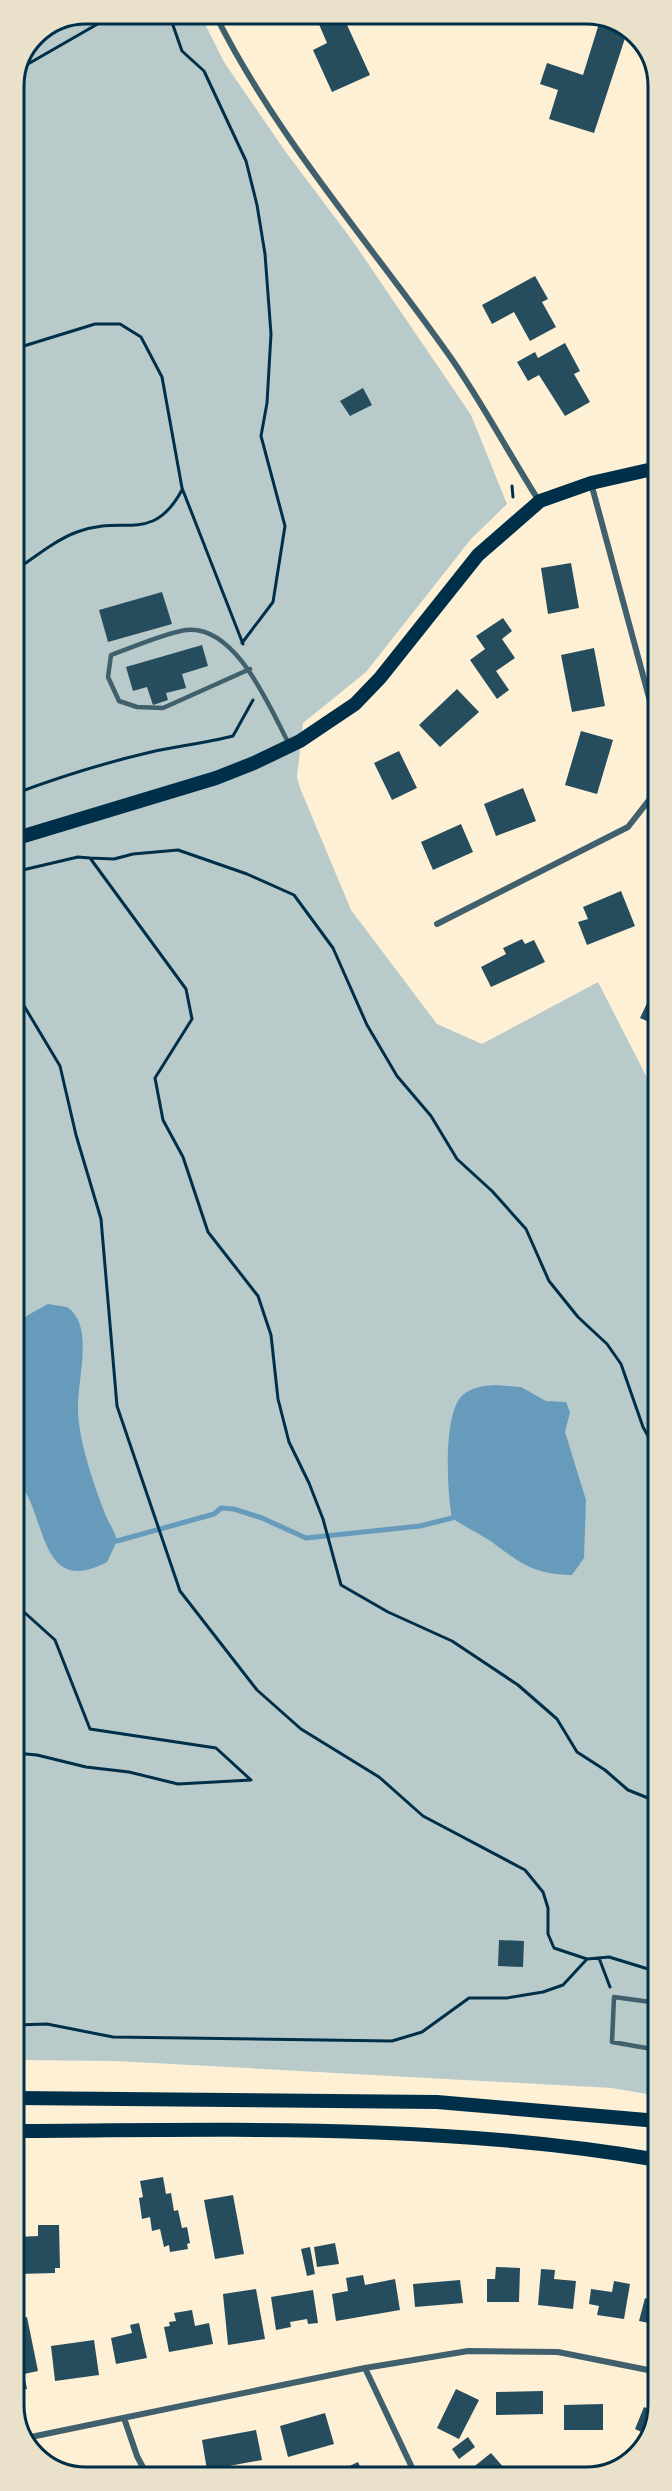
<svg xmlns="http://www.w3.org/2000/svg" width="672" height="2491" viewBox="0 0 672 2491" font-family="Barlow,sans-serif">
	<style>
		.green { fill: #b9caca }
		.water { fill: #669bbc }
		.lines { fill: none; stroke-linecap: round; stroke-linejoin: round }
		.stream { stroke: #669bbc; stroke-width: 5 }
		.building { fill: #264d5e }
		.path { stroke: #003049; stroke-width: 3 }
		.service { stroke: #3f606c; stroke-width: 4.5 }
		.minor { stroke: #3f606c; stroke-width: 6 }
		.primary { stroke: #003049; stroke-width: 14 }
		.rim { fill: none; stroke: #003049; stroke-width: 3 }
	</style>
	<rect width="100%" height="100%" fill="#fdf0d5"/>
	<!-- green -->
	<path class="green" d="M86 14H200L224 62 285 151 352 240 471 415 507 504 471 539 366 672 303 723 297 777 300 788 351 910 437 1024 482 1044 598 982 658 1099V2096L612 2088 116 2061 15 2060 14 86 35 35Z"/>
	<!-- water -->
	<path class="water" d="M48 1304 67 1307C95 1325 77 1380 78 1408 78 1439 93 1482 104 1511 107 1521 115 1530 117 1541L107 1562C34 1601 48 1502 14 1479V1327L28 1315Z
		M495 1385 521 1387 546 1401 566 1402 570 1412 565 1432 586 1500 584 1558 572 1575C534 1574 521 1564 492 1542 479 1533 465 1527 452 1518 447 1491 444 1425 458 1401 466 1388 481 1386 495 1385Z"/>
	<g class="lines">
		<!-- stream -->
		<path class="stream" d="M117 1541 214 1514 221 1508 234 1509 262 1518 306 1538 420 1526 452 1518"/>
	</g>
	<!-- building -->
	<path class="building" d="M336 14H342L370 75 332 92 313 50 327 43 318 22Z
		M601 17 628 29 594 133 549 119 558 90 540 84 547 63 583 75Z
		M535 276 548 299 542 302 556 327 530 341 514 312 492 324 482 305Z
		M565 343 580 371 574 374 590 402 565 416 539 375 528 381 517 362 535 352 538 358Z
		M363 388 372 405 350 416 340 401Z
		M571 563 579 608 548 614 541 568Z
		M162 592 172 624 108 642 99 610Z
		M503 618 512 631 502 639 515 658 496 671 509 690 497 699 470 660 485 649 476 636Z
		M202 645 208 666 182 674 186 688 166 693 168 700 153 705 147 687 133 691 126 667Z
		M594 648 605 706 572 712 561 655Z
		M457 689 479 712 440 747 419 725Z
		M581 731 613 740 597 794 565 785Z
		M399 751 417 788 392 800 374 763Z
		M523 788 536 821 496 836 484 804Z
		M461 824 473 852 433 870 421 842Z
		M658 870V895L648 883 656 877 653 874Z
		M621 891 635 926 587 945 578 922 588 919 583 907Z
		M522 939 525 944 534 940 545 962 491 987 481 967 506 954 503 948Z
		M658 980V1026L640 1018Z
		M499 1940 524 1941 523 1967 498 1966Z
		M163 2177 166 2194 171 2193 174 2211 178 2210 182 2228 187 2227 190 2243 187 2244 188 2249 170 2252 169 2245 164 2247 160 2229 152 2231 150 2217 142 2219 139 2198 143 2197 140 2181Z
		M233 2195 244 2254 215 2259 204 2200Z
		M38 2225H59L60 2268H55V2273L19 2274 18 2237 38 2236Z
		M335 2243 339 2264 317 2267 314 2247Z
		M310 2247 315 2274 307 2276 301 2249Z
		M496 2267 520 2268 519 2302H487V2279H495Z
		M541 2269 555 2270 554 2279 576 2281 573 2309 538 2305Z
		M363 2275 365 2285 395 2279 400 2310 336 2321 332 2294 348 2291 346 2278Z
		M460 2280 463 2303 415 2307 413 2284Z
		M614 2281 630 2284 624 2319 597 2315 599 2306 589 2304 591 2289 612 2292Z
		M654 2283 658 2284V2325L639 2321 645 2298 650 2300Z
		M256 2289 265 2339 228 2345 223 2294Z
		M313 2290 318 2323 308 2324 307 2319 290 2322 291 2327 276 2330 271 2297Z
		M192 2310 195 2326 209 2323 213 2344 169 2352 164 2327 170 2326 169 2322 176 2321 174 2313Z
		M27 2317 38 2371 24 2374 27 2389 15 2391V2320Z
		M139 2323 147 2358 116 2364 111 2338 132 2333 130 2325Z
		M94 2340 99 2375 55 2381 51 2346Z
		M456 2389 479 2400 459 2439 437 2428Z
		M543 2391V2414L496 2415V2392Z
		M603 2404V2430H564V2405Z
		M644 2407 656 2412 648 2435 635 2429Z
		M325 2413 334 2444 288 2457 280 2426Z
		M256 2430 262 2460 207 2470 202 2440Z
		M468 2437 475 2447 459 2459 452 2449Z
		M491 2453 511 2476H477L471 2469Z
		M358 2462 365 2477H334L333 2474Z"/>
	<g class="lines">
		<!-- path -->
		<path class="path" d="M169 14 182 51 204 71 246 161 257 205 265 254 271 334 267 403 261 436 285 526 273 602 242 643
			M21 68 115 14
			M14 349 95 324H120L141 337 162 377 182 488 243 644
			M512 486 513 497
			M14 571C34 558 55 540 77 532 124 514 152 545 182 490
			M14 794C59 777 104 763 151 752 178 746 206 743 233 736L253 700
			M90 858 114 859 133 854 178 850 247 874 294 895 333 948 367 1025 397 1076 431 1116 457 1159 492 1191 526 1229 549 1281 578 1317 607 1344 621 1364 643 1427 658 1454
			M14 872 78 857 90 858 186 989 192 1019 155 1078 163 1120 183 1157 208 1232 258 1296 271 1335 278 1399 289 1442 309 1483 323 1519 341 1585 388 1612 452 1641 518 1685 557 1719 577 1752 605 1770 628 1790 658 1802
			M14 989 60 1066 76 1135 101 1219 117 1406 180 1591 257 1690 301 1729 379 1777 423 1816 525 1870 543 1892 548 1908V1934L554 1948 587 1959 609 1957 658 1972
			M14 1603 55 1640 90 1729 216 1748 251 1780 178 1784 129 1772 86 1767 37 1755 15 1753
			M599 1958 610 1987
			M15 2025 47 2024 113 2037 392 2041 422 2032 469 1998H507L543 1992 563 1985 587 1959"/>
		<!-- service -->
		<path class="service" d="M250 669 163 708 137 707 119 701 108 677 111 655C131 648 165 633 186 630 236 624 270 708 289 744
			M658 2003 614 1997 612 2042 658 2050"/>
		<!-- minor -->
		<path class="minor" d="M215 14C277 139 371 244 451 358 483 404 509 454 539 501
			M591 483 657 727
			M437 924 628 827 653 795 657 783
			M365 2368 416 2476
			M124 2418 137 2456 148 2477
			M26 2438 365 2368 468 2351 558 2352 658 2372"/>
		<!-- primary -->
		<path class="primary" d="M14 839 216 778 254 763 300 741 355 704 380 678 478 555 540 501 591 483 657 468
			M15 2098 437 2102 658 2121
			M15 2131C229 2130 446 2123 658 2160"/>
	</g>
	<!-- crop -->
	<path d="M0 0H672V2491H0ZM86 24H586A62 62 0 0 1 648 86V2405A62 62 0 0 1 586 2467H86A62 62 0 0 1 24 2405V86A62 62 0 0 1 86 24Z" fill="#e9e1ca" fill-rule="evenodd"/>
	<path class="rim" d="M86 24H586A62 62 0 0 1 648 86V2405A62 62 0 0 1 586 2467H86A62 62 0 0 1 24 2405V86A62 62 0 0 1 86 24Z"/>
</svg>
